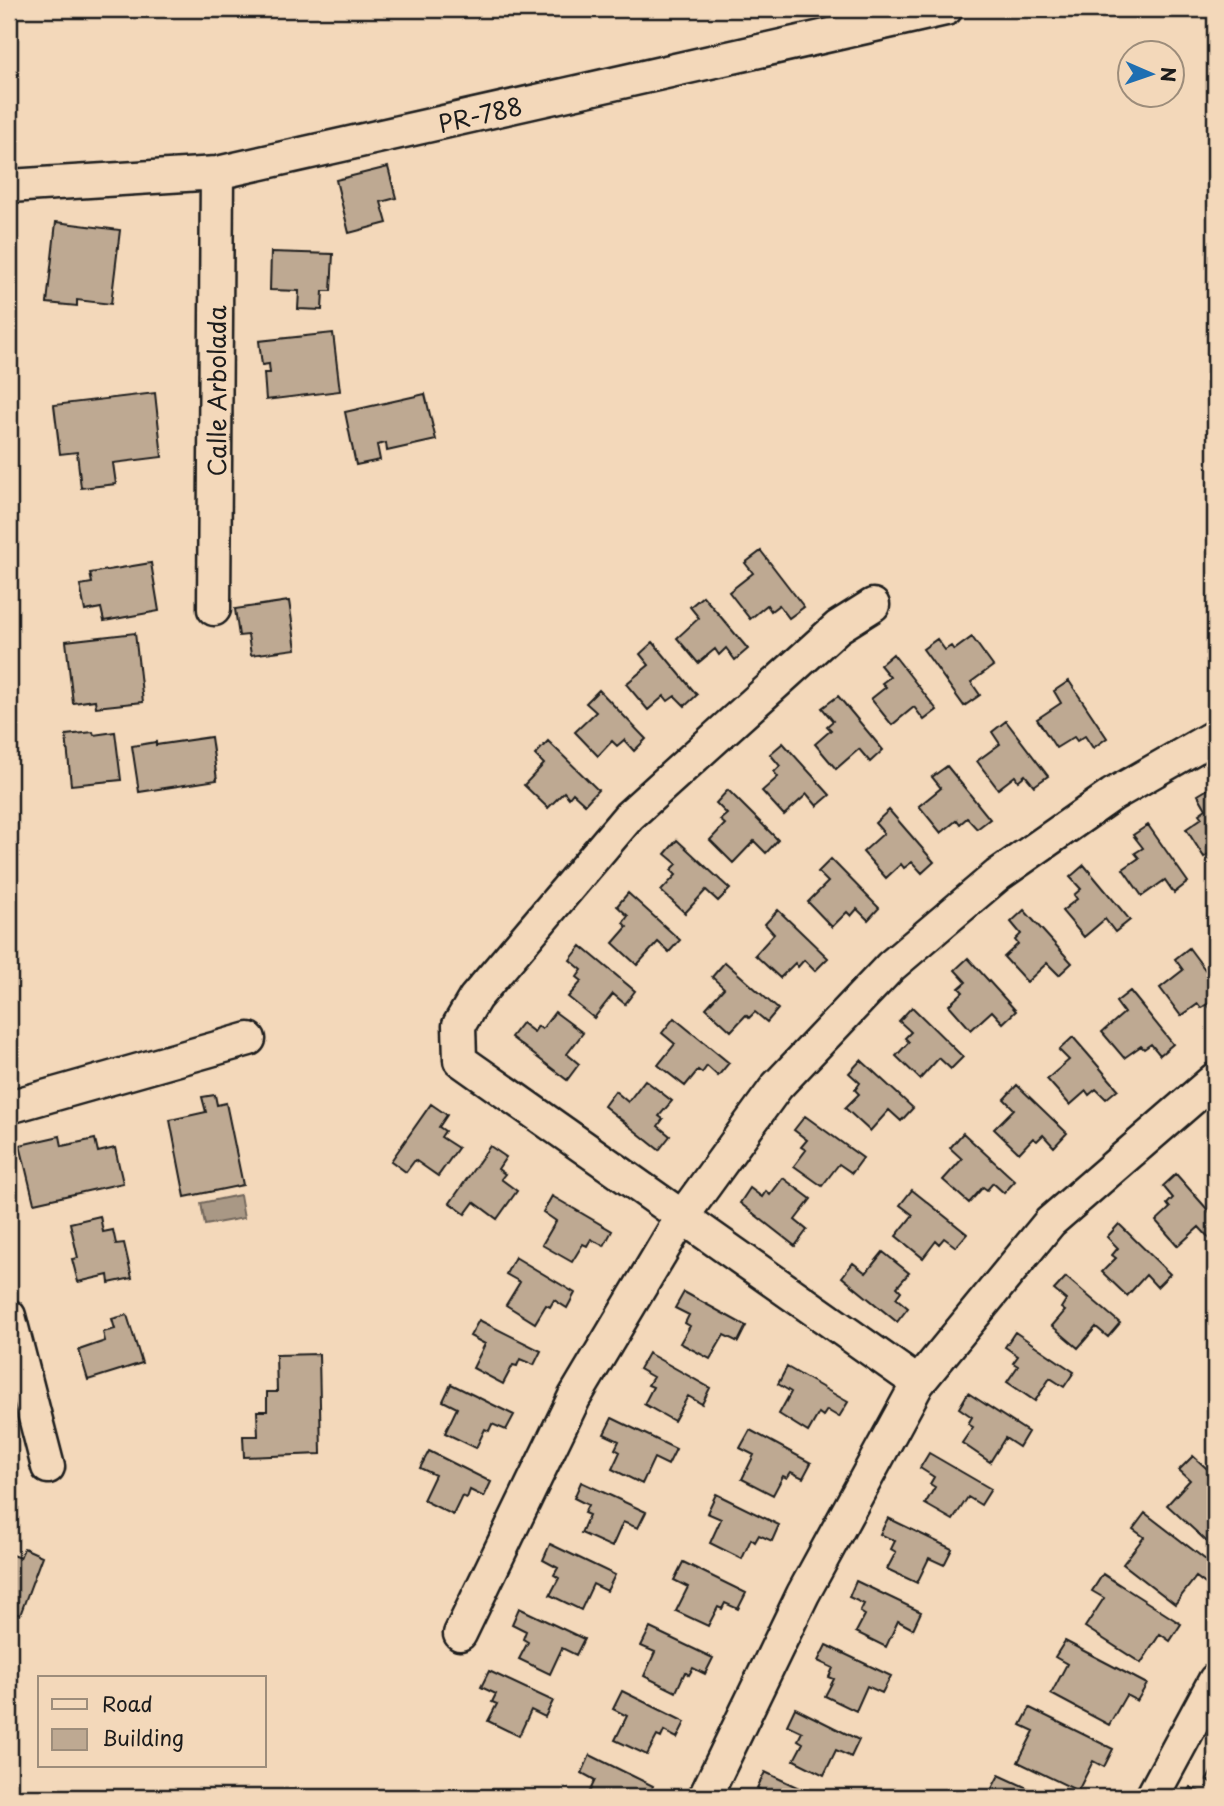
<svg xmlns="http://www.w3.org/2000/svg" width="1224" height="1806" viewBox="0 0 1224 1806" font-family="'Playpen Sans',sans-serif">
	<style>
		.water { fill: #a99885; stroke: #71665b; stroke-width: 2 }
		.building { fill: #bea992; stroke: #1c1c1c; stroke-width: 2 }
		.lines { fill: none; stroke-linecap: round; stroke-linejoin: round }
		.minor-casing { stroke: #1c1c1c; stroke-width: 37 }
		.minor { stroke: #f3d8ba; stroke-width: 32 }
		.labels { text-anchor: middle; dominant-baseline: central; stroke-width: 5; stroke-linejoin: round; paint-order: stroke }
		.street-label { font-size: 24px; fill: #1c1c1c; stroke: #f3d8ba }
	</style>
	<rect width="100%" height="100%" fill="#f3d8ba"/>
	<filter id="ink" filterUnits="userSpaceOnUse"><feTurbulence type="fractalNoise" baseFrequency=".0143" numOctaves="2"/><feDisplacementMap in="SourceGraphic" scale="14" xChannelSelector="R" yChannelSelector="G"/><feConvolveMatrix kernelMatrix="1 2 1 2 8 2 1 2 1" color-interpolation-filters="sRGB"/></filter>
	<g filter="url(#ink)">
		<!-- water -->
		<path class="water" d="M240 1195 244 1218 205 1225 201 1203Z"/>
		<!-- building -->
		<path class="building" d="M388 167 396 198 381 202 387 223 349 233 336 180Z
			M56 222 120 230 111 304 77 300V306L47 303Z
			M271 252 333 254 331 291H323L322 310 298 309 299 291 270 290Z
			M9 283 15 284 13 303 9 302Z
			M333 333 340 391 266 400 264 373H270L269 364 262 365 259 341Z
			M155 393 162 457 113 463 116 484 81 488 77 452 60 454 54 405Z
			M425 394 436 440 387 451 386 443 377 445 380 460 356 465 345 412Z
			M761 551 804 607 789 618 779 605 771 611 767 605 750 619 729 592 753 573 745 563Z
			M151 563 159 611 104 621 101 608 85 611 80 585 92 583 90 573Z
			M703 596 748 649 735 660 726 648 719 655 715 649 698 663 677 638 699 618 690 607Z
			M289 601 296 649 251 655 248 635 239 636 235 609Z
			M135 633 143 702 96 707 95 700 73 703 66 641Z
			M972 637 993 666 971 682 980 695 964 706 923 649 937 639 945 650 951 646 954 650Z
			M653 642 697 695 685 706 675 696 668 701 664 696 648 710 626 684 649 665 640 654Z
			M893 654 937 710 924 720 914 707 892 725 871 699 886 687 882 683 890 677 880 665Z
			M1069 681 1107 738 1093 748 1085 736 1077 741 1074 737 1056 748 1037 719 1061 703 1054 691Z
			M599 690 646 739 634 751 624 740 617 746 612 741 598 756 575 732 596 712 586 703Z
			M838 696 883 750 870 762 859 749 836 769 815 744 831 730 827 726 833 721 822 708Z
			M1006 721 1048 776 1034 786 1025 775 1018 781 1015 776 998 789 977 761 1000 744 992 732Z
			M93 732 94 735 115 732 121 780 71 785 66 735Z
			M211 737 217 780 139 792 132 746 156 742V745Z
			M548 741 598 790 585 804 573 793 569 798 564 792 548 808 524 785 544 764 535 755Z
			M783 743 830 795 817 806 807 794 784 815 762 791 778 777 774 772 780 766 770 754Z
			M947 766 990 819 977 829 967 818 960 824 957 820 941 833 919 806 941 788 932 777Z
			M1213 786 1215 850 1204 857 1186 829 1202 818 1199 814 1206 809 1198 795Z
			M728 790 778 840 766 853 754 841 733 863 710 840 725 824 720 820 727 814 716 803Z
			M889 810 934 862 922 873 912 862 904 868 901 864 886 878 863 852 884 833 875 823Z
			M1148 825 1188 882 1174 893 1165 880 1142 896 1123 869 1139 858 1135 853 1143 848 1133 835Z
			M677 840 730 889 718 901 706 890 685 913 661 891 676 875 671 870 677 864 665 854Z
			M831 859 879 908 868 920 857 909 851 916 847 912 832 927 808 902 828 882 818 872Z
			M1084 865 1130 920 1115 932 1105 919 1084 937 1062 911 1077 899 1074 895 1081 889 1070 877Z
			M628 893 680 940 669 952 658 942 637 965 613 943 627 927 623 923 628 916 617 906Z
			M778 910 828 958 815 971 804 960 798 967 795 963 780 978 755 955 774 934 765 924Z
			M1024 910 1072 963 1059 975 1047 963 1027 982 1004 957 1018 944 1015 940 1021 934 1011 922Z
			M581 946 635 991 625 1004 613 994 594 1018 568 997 582 981 577 977 582 970 570 960Z
			M1189 948 1215 983V1015L1207 1004 1201 1008 1198 1004 1181 1016 1160 988 1183 970 1175 959Z
			M968 958 1016 1011 1003 1023 992 1011 971 1030 949 1005 963 992 959 988 966 982 955 970Z
			M725 962 778 1009 767 1022 755 1012 749 1018 746 1015 731 1031 706 1008 724 988 712 977Z
			M1130 991 1173 1044 1160 1055 1151 1044 1144 1049 1141 1046 1124 1058 1102 1032 1124 1013 1116 1002Z
			M912 1007 963 1057 951 1069 939 1058 920 1079 896 1056 909 1042 905 1038 911 1032 899 1021Z
			M555 1012 583 1033 567 1054 579 1064 567 1080 511 1037 522 1023 534 1032 538 1026 542 1029Z
			M674 1018 729 1063 718 1076 707 1066 702 1073 698 1070 685 1086 658 1065 675 1044 662 1033Z
			M1073 1037 1118 1089 1106 1099 1096 1089 1089 1095 1086 1091 1070 1105 1047 1079 1069 1060 1059 1050Z
			M861 1060 913 1108 901 1121 889 1110 870 1131 845 1108 859 1094 855 1090 860 1083 849 1073Z
			M645 1080 672 1101 659 1116 663 1119 658 1126 670 1136 659 1150 604 1106 615 1091 628 1102Z
			M1017 1085 1067 1133 1054 1147 1043 1135 1037 1141 1033 1138 1019 1153 994 1129 1014 1109 1004 1099Z
			M215 1095 217 1105 226 1103 243 1185 185 1197 170 1120 206 1112 202 1097Z
			M431 1104 447 1115 439 1127 445 1131 441 1137 458 1148 438 1176 415 1160 406 1172 391 1161Z
			M805 1116 863 1158 852 1173 839 1164 822 1186 794 1166 806 1150 801 1147 807 1140 794 1130Z
			M963 1133 1015 1181 1004 1193 993 1183 987 1190 983 1187 969 1203 943 1180 962 1159 950 1148Z
			M60 1136 62 1146 95 1139 98 1152 115 1148 123 1183 34 1203 20 1145Z
			M490 1146 506 1157 498 1169 505 1174 501 1179 517 1191 497 1219 474 1202 465 1214 450 1203Z
			M1176 1174 1215 1218V1235L1210 1239 1199 1227 1178 1246 1156 1221 1170 1208 1167 1204 1173 1198 1163 1186Z
			M783 1178 811 1199 795 1220 807 1230 795 1246 740 1203 750 1188 762 1197 766 1191 770 1195Z
			M912 1190 967 1234 956 1247 944 1238 939 1244 936 1241 923 1258 896 1236 913 1215 900 1205Z
			M552 1196 612 1231 604 1246 591 1239 587 1246 583 1244 572 1262 542 1245 556 1221 543 1212Z
			M100 1216 103 1232 113 1230 116 1244 124 1243 132 1278 109 1283 108 1275 78 1282 72 1259 78 1258 70 1223Z
			M1119 1224 1170 1274 1157 1287 1146 1275 1127 1296 1102 1272 1116 1258 1112 1255 1118 1248 1107 1237Z
			M883 1252 909 1273 897 1287 901 1291 896 1298 908 1308 897 1322 842 1277 853 1263 866 1273Z
			M515 1257 575 1293 567 1308 554 1300 550 1307 546 1305 535 1323 506 1305 520 1282 506 1274Z
			M1066 1277 1120 1323 1108 1337 1096 1327 1078 1348 1052 1326 1065 1311 1061 1308 1066 1300 1054 1290Z
			M684 1292 746 1326 738 1342 724 1335 710 1359 680 1343 690 1326 685 1323 689 1315 675 1308Z
			M127 1315 142 1363 88 1380 79 1350 105 1341 103 1332 115 1329 112 1319Z
			M479 1320 541 1351 534 1365 520 1359 517 1366 513 1365 503 1384 473 1368 485 1344 470 1336Z
			M1015 1332 1074 1372 1064 1387 1050 1378 1035 1401 1007 1382 1018 1366 1013 1363 1018 1356 1005 1347Z
			M648 1353 710 1388 702 1404 688 1396 674 1421 644 1404 653 1387 648 1385 653 1377 639 1369Z
			M319 1354 321 1454 244 1457 243 1436H258L257 1411H267V1392H277L276 1355Z
			M787 1367 848 1402 839 1417 827 1410 823 1416 819 1413 808 1432 779 1414 791 1392 778 1384Z
			M451 1384 514 1415 506 1430 492 1424 489 1431 485 1429 476 1448 445 1433 457 1408 443 1401Z
			M968 1393 1028 1432 1019 1447 1005 1438 990 1462 962 1443 973 1427 968 1424 972 1417 959 1408Z
			M612 1418 676 1449 668 1465 654 1458 642 1484 612 1469 620 1452 615 1449 619 1441 604 1434Z
			M750 1430 811 1463 803 1478 791 1472 787 1478 783 1476 773 1495 742 1479 754 1455 740 1448Z
			M429 1451 491 1482 484 1497 470 1490 467 1498 462 1496 453 1515 423 1500 435 1475 420 1468Z
			M929 1453 991 1489 981 1505 968 1497 953 1520 925 1504 935 1487 930 1484 934 1477 920 1468Z
			M1193 1456 1215 1476V1549L1167 1505 1190 1480 1179 1470Z
			M581 1482 646 1512 638 1528 623 1522 612 1547 581 1533 589 1515 584 1513 588 1505 574 1498Z
			M716 1494 779 1525 772 1541 759 1535 755 1542 751 1539 742 1559 710 1543 721 1519 707 1513Z
			M1145 1513 1215 1567V1574L1207 1585 1196 1577 1175 1604 1123 1564 1144 1537 1133 1529Z
			M888 1518 952 1549 944 1565 929 1558 917 1583 887 1569 896 1552 891 1549 895 1541 880 1534Z
			M550 1544 615 1575 607 1591 593 1584 581 1610 550 1595 559 1578 554 1575 558 1568 543 1560Z
			M24 1548 42 1556 20 1615 9 1611V1554L20 1558Z
			M683 1562 746 1593 738 1609 725 1603 722 1609 718 1607 708 1626 676 1611 688 1587 674 1580Z
			M1103 1574 1181 1624 1170 1641 1160 1634 1141 1663 1085 1627 1104 1598 1092 1591Z
			M856 1581 921 1612 913 1629 898 1621 886 1647 856 1632 865 1615 860 1612 864 1604 849 1597Z
			M519 1608 584 1639 576 1655 562 1648 550 1674 519 1659 528 1642 523 1639 526 1631 512 1624Z
			M650 1628 713 1658 705 1674 693 1668 689 1675 685 1672 676 1692 644 1676 655 1652 641 1646Z
			M1065 1641 1147 1684 1137 1701 1126 1695 1109 1725 1051 1694 1067 1664 1055 1657Z
			M826 1645 891 1676 882 1693 867 1686 856 1711 825 1696 834 1679 829 1677 833 1668 818 1661Z
			M489 1671 553 1701 545 1717 531 1710 519 1736 488 1721 497 1704 492 1702 496 1694 481 1687Z
			M622 1691 685 1722 677 1738 664 1731 661 1738 657 1736 647 1755 615 1740 627 1716 613 1709Z
			M795 1708 859 1740 851 1757 836 1750 824 1775 794 1760 803 1743 798 1740 802 1732 787 1725Z
			M1030 1708 1113 1749 1104 1767 1093 1761 1078 1791 1018 1762 1034 1731 1021 1725Z
			M590 1755 653 1786 648 1797 633 1795 631 1797H587L595 1780 582 1773Z
			M1215 1765V1785L1207 1780Z
			M765 1772 818 1797H771L772 1795 757 1788Z
			M999 1775 1047 1797H1001L990 1792Z
			M1190 1787 1209 1797H1185Z"/>
		<g class="lines">
			<!-- minor casing -->
			<g class="minor-casing">
				<path id="minor" d="M9 186 217 173 946 9
					M873 605 838 627 629 816 475 998 459 1025 460 1060 918 1383
					M214 609 217 173
					M9 1107 249 1039
					M9 1316 48 1467
					M460 1634 574 1398 682 1217 777 1086 891 966 998 875 1112 795 1215 736
					M705 1797 803 1594 918 1383 1050 1222 1215 1079
					M1152 1797 1215 1680"/>
			</g>
			<!-- minor -->
			<use href="#minor" class="minor"/>
		</g>
	</g>
	<g class="labels">
		<!-- street labels -->
		<g class="street-label">
			<text transform="translate(480 114) rotate(-13)">PR-788</text>
			<text transform="translate(216 391) rotate(-90)">Calle Arbolada</text>
		</g>
	</g>
	<!-- margin -->
	<rect width="1224" height="1806" fill="none" stroke="#f3d8ba" stroke-width="35"/>
	<rect x="18" y="18" width="1189" height="1771" fill="none" stroke="#1c1c1c" stroke-width="2.5" filter="url(#ink)"/>
	<!-- legend -->
	<rect x="38" y="1676" width="228" height="91" fill="#f3d8ba" stroke="#9d8d7b" stroke-width="2"/>
	<rect x="52" y="1699" width="35" height="10" fill="#f3d8ba" stroke="#9d8d7b" stroke-width="2"/>
	<text x="102" y="1712" font-size="21" fill="#1c1c1c">Road</text>
	<rect x="52" y="1729" width="35" height="21" fill="#bea992" stroke="#9d8d7b" stroke-width="2"/>
	<text x="102" y="1746" font-size="21" fill="#1c1c1c">Building</text>
	<!-- north arrow -->
	<g transform="translate(1151 74) rotate(92)"><circle r="33" fill="#f3d8ba" stroke="#9d8d7b" stroke-width="2"/>
	<path d="M0-5L12 26L0 18L-12 26Z" fill="#1f6fb2"/>
	<text y="-10" font-size="19" font-weight="bold" text-anchor="middle" fill="#1c1c1c">N</text>
	</g>
</svg>
